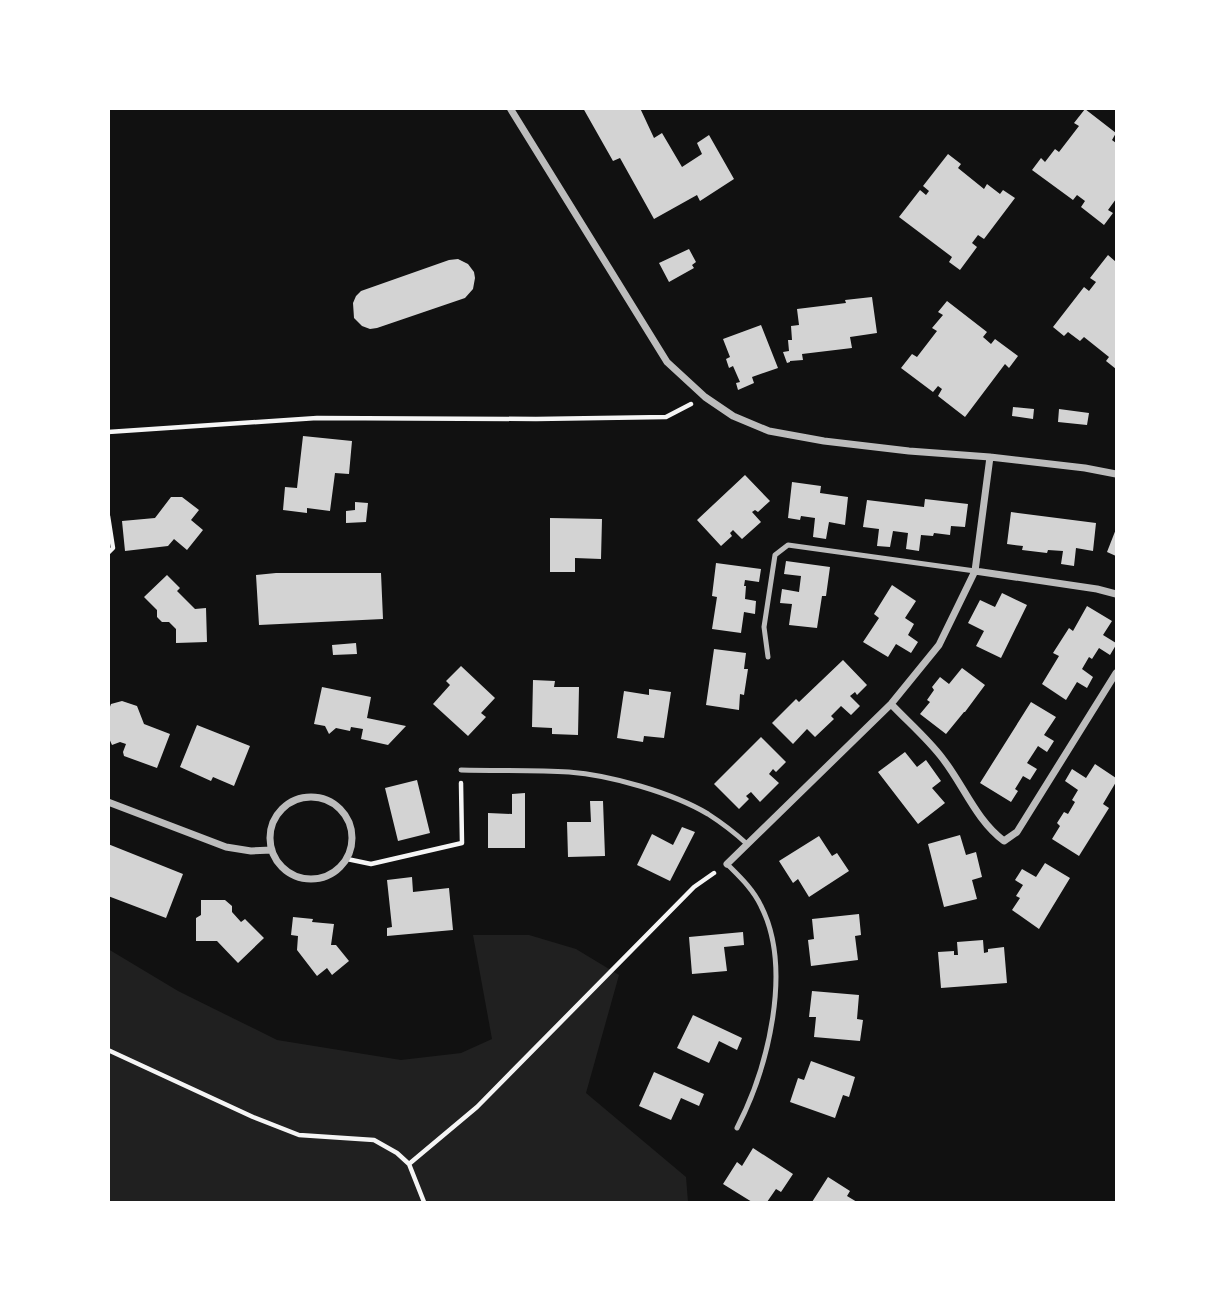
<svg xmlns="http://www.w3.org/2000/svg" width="1225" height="1311" viewBox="0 0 1225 1311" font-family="'Asap Condensed',sans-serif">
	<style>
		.green { fill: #202020 }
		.building { fill: #d3d3d3 }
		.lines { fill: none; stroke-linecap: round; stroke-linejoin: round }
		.path { stroke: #f5f5f5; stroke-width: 4.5 }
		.service { stroke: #bcbcbc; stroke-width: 5 }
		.minor { stroke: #bcbcbc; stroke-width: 7 }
	</style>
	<rect width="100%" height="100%" fill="#111"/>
	<!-- green -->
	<path class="green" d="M473 935H529L576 949 619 975 586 1093 686 1177 688 1202H109L108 949 178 991 277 1040 401 1060 461 1053 492 1039Z"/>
	<!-- building -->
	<path class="building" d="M583 108H640L654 138 662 133 682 167 702 154 697 143 709 135 734 179 700 201 697 195 654 219 620 158 613 161Z
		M1085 109 1116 133 1112 140 1116 143V199L1108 210 1113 213 1104 225 1081 207 1085 201 1077 195 1073 200 1032 170 1041 158 1045 162 1055 149 1059 152 1079 126 1074 123Z
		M948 154 961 164 958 168 984 189 987 184 1000 194 1003 190 1015 198 984 239 978 235 972 243 977 247 960 270 949 262 952 257 899 217 920 190 926 195 929 191 923 186Z
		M689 249 696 262 692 265 694 268 669 282 659 263Z
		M1108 255 1116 262V369L1106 361 1109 357 1084 337 1080 341 1068 332 1064 336 1053 327 1084 287 1089 291 1096 282 1090 278Z
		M458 259 468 264 474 272 475 278 473 289 465 298 377 328 370 329 362 326 354 318 353 303 356 296 361 291 449 260Z
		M872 297 877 333 850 337 852 348 802 354 803 360 790 361V362L787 363 783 352 789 351 788 340H792L791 326 799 325 797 309 846 303 845 300Z
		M947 301 987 332 983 337 991 344 995 339 1018 356 1009 368 1005 364 965 417 938 396 942 389 938 386 933 392 901 368 912 354 917 357 937 331 932 328 943 315 938 312Z
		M761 325 778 368 752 377 754 383 738 390 736 383 740 382 733 366 729 368 726 359 730 357 723 339Z
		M1013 407 1034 409 1033 419 1012 416Z
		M1059 409 1089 413 1087 425 1058 422Z
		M303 436 352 441 349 474 335 473 330 511 307 508V513L283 510 285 487 297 488Z
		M745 475 770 501 758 512 755 510 752 512 761 522 742 539 733 530 730 533 732 536 721 546 697 520Z
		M792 482 821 486 820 493 848 497 845 525 829 522 826 539 813 537 815 518 801 516 800 520 788 518Z
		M171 497H182L199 510 191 520 203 530 187 550 174 539 168 546 125 551 122 521 155 518Z
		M925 499 968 504 965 527 951 526 950 535 934 533 933 536 921 535 919 551 906 549 908 533 893 531 890 547 877 546 879 529 863 527 867 500 924 507Z
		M355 502 368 503 366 522 346 523V511L355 510Z
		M1011 512 1096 523 1093 551 1076 548 1074 566 1061 564 1063 551 1048 550 1047 553 1022 550 1023 546 1007 544Z
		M550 518 602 519 601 559 575 558V572H550Z
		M1116 529V556L1107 552Z
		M786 561 830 567 826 596H822L817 628 789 625 792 604 780 603 782 589 799 592 801 576 784 574Z
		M716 563 761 569 759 582 745 580 744 586H746L745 599 756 601 755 614 744 612 741 633 712 629 717 597 712 596Z
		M276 573H381L383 619 259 625 256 575Z
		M167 575 180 588 177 591 195 609 206 608 207 642 176 643V629L169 622H162L157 617V610L144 597Z
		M892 585 916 601 905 618 914 624 908 635 918 642 911 653 896 644 888 657 863 642 879 618 874 614Z
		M1002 593 1027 605 1001 658 976 646 984 631 968 623 980 600 995 607Z
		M1087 606 1112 621 1103 635 1116 643V645L1110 655 1099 648 1092 659 1089 657 1082 669 1093 677 1087 688 1077 682 1066 700 1042 684 1059 656 1053 653 1069 628 1073 631Z
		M356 643 357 654 333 655 332 645Z
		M714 649 746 653 744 669H748L744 695 740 694 739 710 706 705Z
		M843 660 867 685 857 695 855 692 850 696 860 706 851 715 841 706 831 716 834 719 815 737 807 729 793 744 772 723 796 699 799 702Z
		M461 666 495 698 481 713 486 717 468 736 433 704 450 685 446 681Z
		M962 668 985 685 965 712H964L946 734 920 714 930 702 927 700 934 690 932 687 940 677 949 684Z
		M533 680 555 681 554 687H579L578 735 552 734V728L532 727Z
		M322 687 371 697 367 718 406 726 388 745 361 739 363 729 351 727 350 731 336 728 329 734 325 726 314 724Z
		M649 689 671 692 664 738 644 736 643 742 617 738 624 691 649 695Z
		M122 701 137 706 144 724 170 734 157 768 124 756 123 752 126 744 120 742 112 745 108 736V726H110L108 721V712L111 704Z
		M1031 702 1056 717 1044 735 1054 741 1047 752 1038 746 1027 763 1037 769 1030 780 1023 776 1015 789 1018 791 1011 802 980 783Z
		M197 725 250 746 234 786 213 777 211 781 180 767Z
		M761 737 786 762 776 772 773 769 769 774 779 783 760 802 751 792 746 796 749 799 739 809 714 784Z
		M905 752 917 767 926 760 941 781 932 788 945 803 918 824 878 772Z
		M1095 764 1116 778V782L1103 804 1109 808 1079 856 1052 839 1060 826 1057 823 1064 812 1068 814 1075 802 1072 800 1078 790 1065 781 1072 769 1086 778Z
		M417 780 430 833 398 841 385 788Z
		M525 793V848H488V813L512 814V794Z
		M590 801H603L605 856 568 857 567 822H591Z
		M682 827 695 832 670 881 637 865 652 834 673 845Z
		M960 835 966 855 976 852 982 877 972 880 977 899 944 907 928 844Z
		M819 836 832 856 837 853 849 871 809 897 798 879 793 883 779 861Z
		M108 844 183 874 166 918 108 896Z
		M1045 863 1070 878 1039 929 1012 910 1020 898 1016 896 1023 885 1015 880 1022 869 1036 877Z
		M412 877 413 892 449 888 453 930 387 936V928L392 927 387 880Z
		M201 900H225L232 906V912L241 922 245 919 264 938 238 963 217 941H196V918L201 915Z
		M859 914 861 935 855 936 858 960 811 966 808 940 814 939 812 919Z
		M293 917 313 919 312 922 334 924 331 945H336L349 961 332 975 327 968 317 976 297 950 298 936 291 935Z
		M743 932 744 945 724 947 727 971 692 974 689 937Z
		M983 940 984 953 988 952V949L1004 947 1007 983 941 988 938 952 954 951V955H958L957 942Z
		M812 991 859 995 857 1019 863 1020 860 1041 814 1037 816 1017H809Z
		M693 1015 742 1038 737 1050 719 1041 709 1063 677 1048Z
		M811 1061 855 1077 849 1097 843 1095 835 1118 790 1102 798 1078 804 1080Z
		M654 1072 704 1094 699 1106 681 1098 671 1120 639 1106Z
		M753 1148 793 1174 781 1192 776 1189 767 1202H752L723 1184 737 1162 742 1166Z
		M828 1177 850 1191 847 1196 857 1202H812Z"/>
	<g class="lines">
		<!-- path -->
		<path class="path" d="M108 432 317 418 536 419 666 417 691 404
			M108 516 113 548 108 553
			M347 859 371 864 462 843 461 783
			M108 1050 253 1117 299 1135 374 1140 397 1153 409 1164 424 1202
			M409 1164 477 1107 694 887 714 873"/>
		<!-- service -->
		<path class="service" d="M768 657 764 627 775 555 788 545 975 571
			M461 770C497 771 534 770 569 772 610 775 673 793 708 814 722 823 735 833 747 844
			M727 864C740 877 753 889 761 906 793 969 768 1068 737 1128"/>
		<!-- minor -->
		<path class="minor" d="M510 108 667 362 705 397 733 416 769 431 824 441 909 451 990 457 1085 468 1116 474
			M975 571 1097 589 1116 594
			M891 704C908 722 928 739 943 759 964 786 976 820 1004 841L1017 832 1116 673
			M270 838a41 41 0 1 1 82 0a41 41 0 1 1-82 0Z
			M108 802 226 847 251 851 272 850
			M727 864 891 704 939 645 975 571 990 457"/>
	</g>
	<!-- border -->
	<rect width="1225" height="1311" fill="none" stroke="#ffffff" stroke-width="220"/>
</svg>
